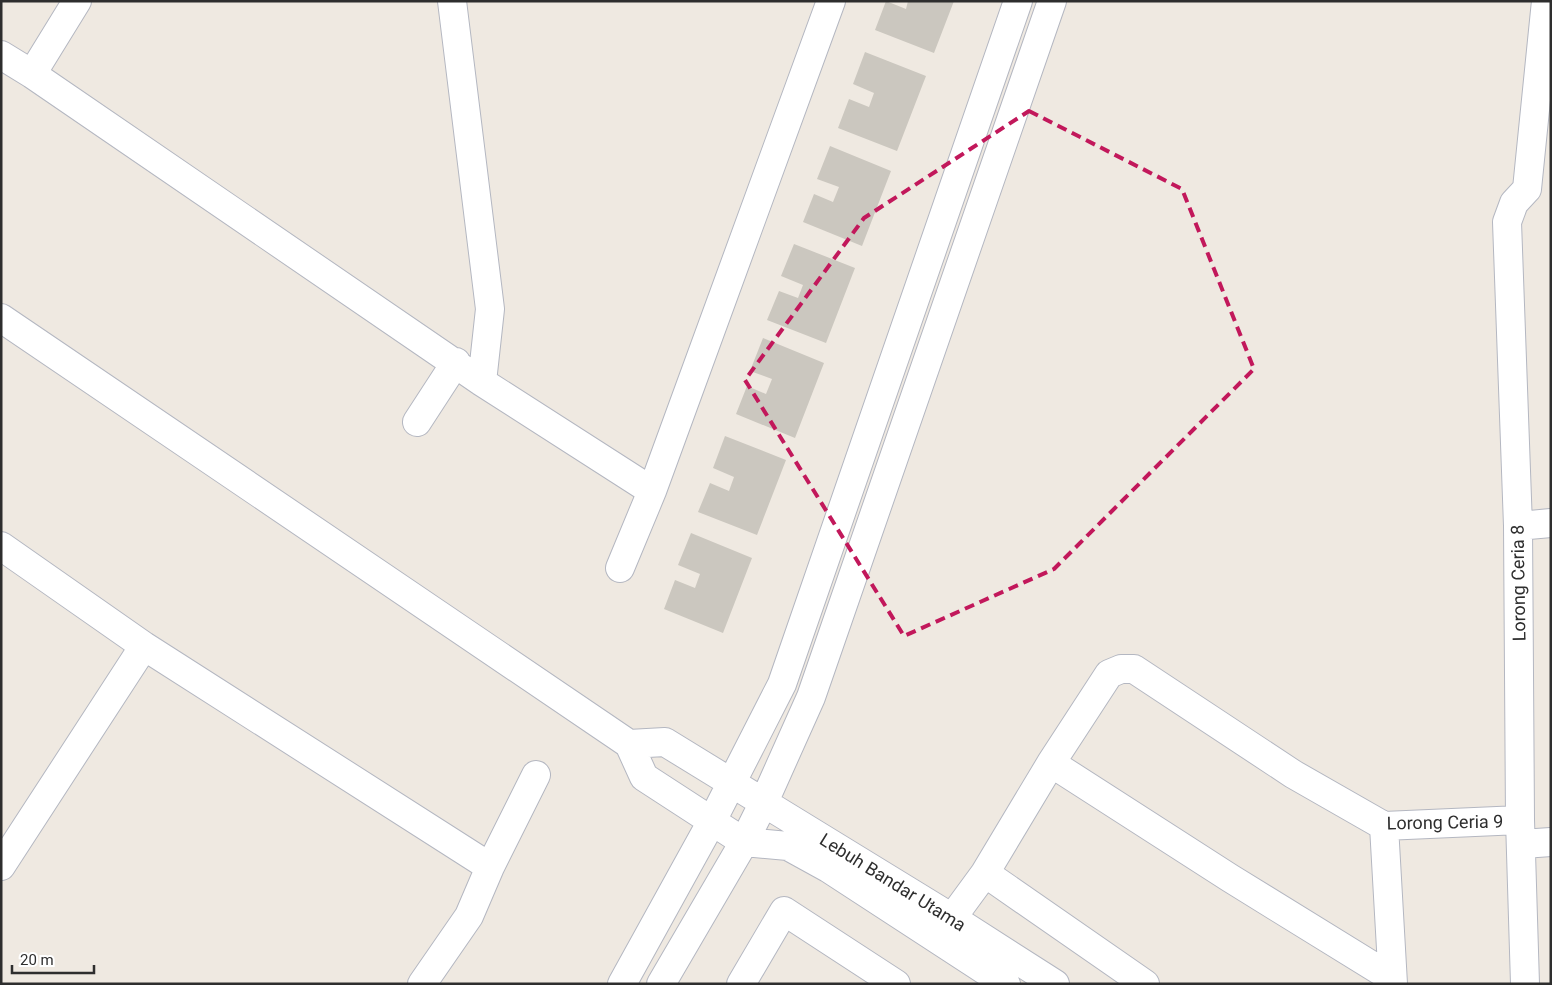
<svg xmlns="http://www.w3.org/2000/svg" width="1552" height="985" viewBox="0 0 1552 985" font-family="Roboto,sans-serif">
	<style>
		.building { fill: #cbc7bf }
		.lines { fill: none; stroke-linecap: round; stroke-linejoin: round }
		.minor-casing { stroke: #b4b7c1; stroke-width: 30 }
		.minor { stroke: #fff; stroke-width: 28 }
		.marked { fill: none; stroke: #c2185b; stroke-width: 4; stroke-dasharray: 10 6; stroke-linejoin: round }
		.labels { text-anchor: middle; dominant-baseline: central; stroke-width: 4.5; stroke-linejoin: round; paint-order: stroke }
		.street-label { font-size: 18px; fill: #2e2e2e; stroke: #fff }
	</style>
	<rect width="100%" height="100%" fill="#efe9e1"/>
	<!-- building -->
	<path class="building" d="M886 1 906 9 908 1H954L934 53 875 30Z
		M865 52 926 76 897 151 838 128 849 99 869 107 874 93 853 84Z
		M830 146 891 171 862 246 803 222 814 194 833 202 839 187 817 179Z
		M794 244 855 268 826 343 767 320 779 291 798 298 803 285 781 276Z
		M763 338 824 363 795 438 736 414 747 386 766 394 772 379 750 371Z
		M725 436 786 460 757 535 698 512 710 483 729 491 734 477 713 468Z
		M691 533 752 558 723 633 664 609 675 580 695 588 700 574 678 565Z"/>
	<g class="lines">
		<!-- minor casing -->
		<g class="minor-casing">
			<path id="minor" d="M452 1 490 309 482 382
				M1 55 32 74 482 382 652 491
				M32 74 77 1
				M1527 189 1546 1
				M1 318 629 744 644 777 744 842 788 846 828 868 1006 984
				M417 422 456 362
				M1518 526 1551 523
				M1 546 144 646 490 867
				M620 568 652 491 831 1
				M629 744 665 742 952 918 1055 984
				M1051 763 1230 878 1392 978
				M1384 826 1393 984
				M1522 844 1551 842
				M1 866 144 646
				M985 873 1145 984
				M952 918 985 873 1051 763 1109 674 1121 669H1134L1293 774 1384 826 1520 820
				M422 984 469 916 490 867 536 775
				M622 984 712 821 782 684 1018 1
				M661 984 744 842 764 802 811 697 1052 1
				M741 984 784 911 896 984
				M1525 984 1520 820 1518 526 1507 222 1514 203 1527 189"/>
		</g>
		<!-- minor -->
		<use href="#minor" class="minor"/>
	</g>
	<!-- marked area -->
	<path class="marked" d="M1029 111 1182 189 1254 369 1054 569 904 636 745 380 864 218Z"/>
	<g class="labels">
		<!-- street labels -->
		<g class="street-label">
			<text transform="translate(1518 583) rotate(-91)">Lorong Ceria 8</text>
			<text transform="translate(1445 822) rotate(-1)">Lorong Ceria 9</text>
			<text transform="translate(893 882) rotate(32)">Lebuh Bandar Utama</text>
		</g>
	</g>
	<!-- border -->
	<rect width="1552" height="985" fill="none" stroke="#2e2e2e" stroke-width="5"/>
	<!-- scale -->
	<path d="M12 965v8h82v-8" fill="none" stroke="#2e2e2e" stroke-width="2.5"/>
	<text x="20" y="965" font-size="15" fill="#2e2e2e" stroke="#ffffff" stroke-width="4" paint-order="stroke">20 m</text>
</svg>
